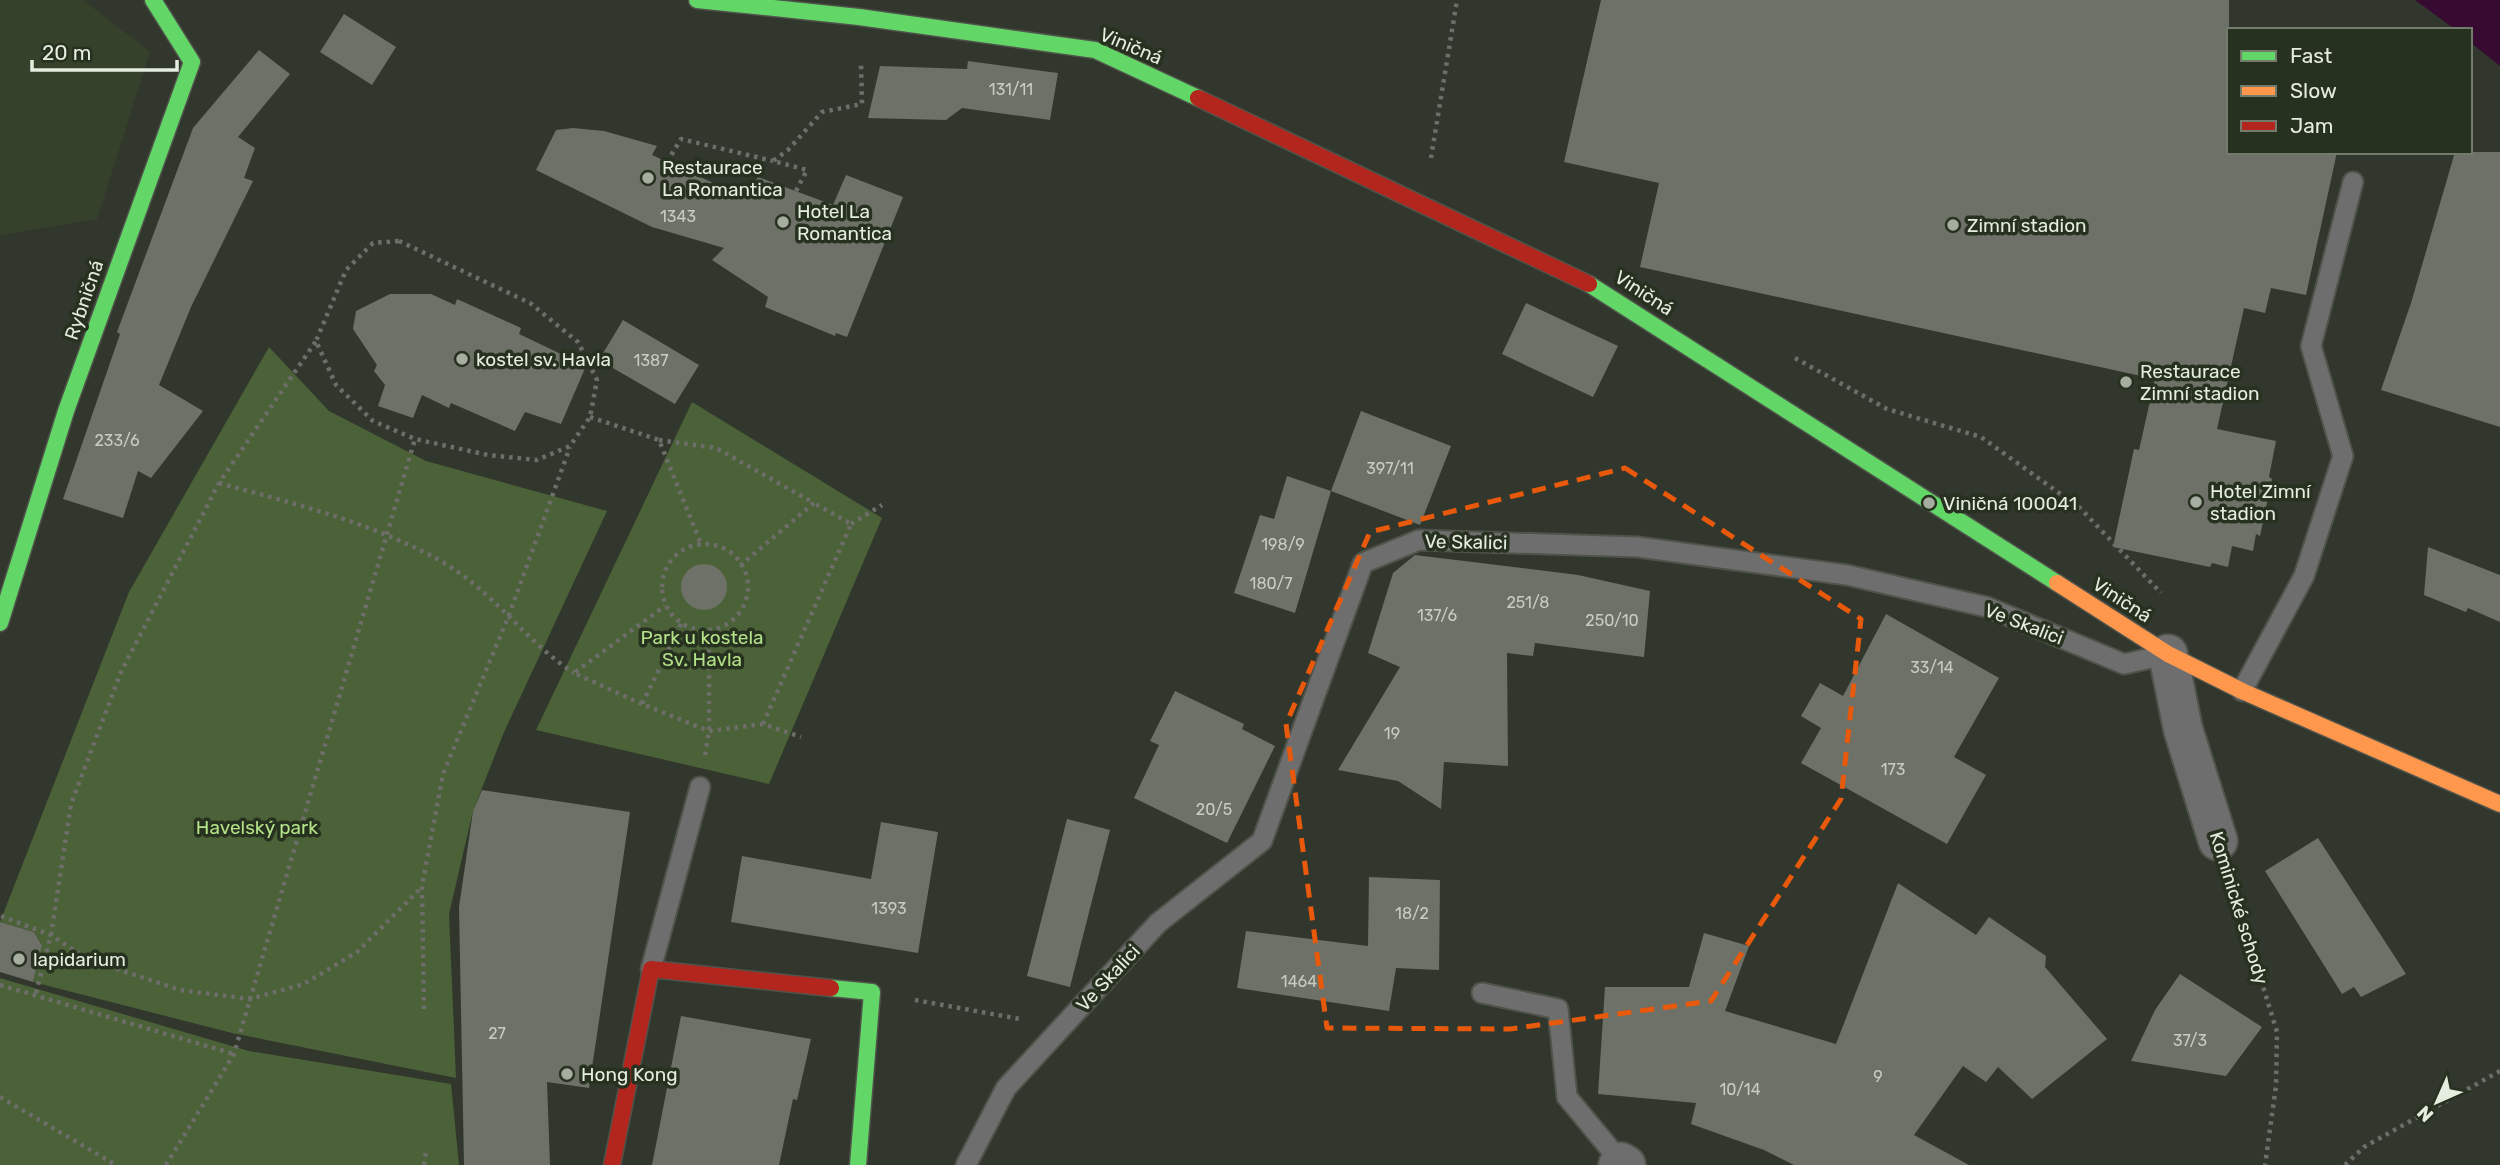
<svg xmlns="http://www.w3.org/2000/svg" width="2500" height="1165" viewBox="0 0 2500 1165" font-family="Rubik,sans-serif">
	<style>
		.built { fill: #35412b }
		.green { fill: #4b6137 }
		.water { fill: #370a32 }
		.building { fill: #6d7168 }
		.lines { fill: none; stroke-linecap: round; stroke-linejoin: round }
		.lane-casing { stroke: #4f534a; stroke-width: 23 }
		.street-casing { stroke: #4f534a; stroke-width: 42 }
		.fast-casing { stroke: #4f534a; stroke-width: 19 }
		.slow-casing { stroke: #4f534a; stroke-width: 19 }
		.jam-casing { stroke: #4f534a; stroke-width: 19 }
		.path { stroke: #6d6e6a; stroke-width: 4.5; stroke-dasharray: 3.5 5; stroke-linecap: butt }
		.lane { stroke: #6f6e6e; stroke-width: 19 }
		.street { stroke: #6f6e6e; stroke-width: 38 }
		.fast { stroke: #63d668; stroke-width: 16 }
		.slow { stroke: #ff974d; stroke-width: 16 }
		.jam { stroke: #b3261e; stroke-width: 16 }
		.marked { fill: none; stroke: #e8590c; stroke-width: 5; stroke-dasharray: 14 9; stroke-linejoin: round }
		.poi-dot { fill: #a6ada1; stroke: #27311f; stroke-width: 2.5 }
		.labels { text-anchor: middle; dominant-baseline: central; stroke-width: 7; stroke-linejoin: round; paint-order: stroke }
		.number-label { font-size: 16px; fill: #c7cdc2 }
		.street-label { font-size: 19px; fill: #e5ece0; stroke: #27311f }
		.poi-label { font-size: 19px; fill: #e5ece0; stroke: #27311f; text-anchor: start }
		.park-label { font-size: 19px; fill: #b3e288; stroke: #27311f }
	</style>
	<rect width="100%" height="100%" fill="#32372d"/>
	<!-- built -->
	<path class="built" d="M0 0H83L150 52 97 219 0 235Z"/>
	<!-- green -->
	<path class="green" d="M269 347 329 411 426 461 607 511 504 732 473 811 449 914 456 1078 232 1033 33 982 42 946 34 932 0 922 129 592Z
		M692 402 882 518 769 784 536 730Z
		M0 978 249 1051 451 1084 459 1165H0Z"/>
	<!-- water -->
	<path class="water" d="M2415 0H2500V66L2470 42V30H2456Z"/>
	<!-- building -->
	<path class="building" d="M1601 0H2229V152H2337L2306 295 2271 288 2265 313 2244 308 2217 429 2276 441 2269 477 2272 479 2260 536 2256 534 2253 551 2232 546 2228 567 2212 563 2210 567 2113 547 2134 449 2139 450 2155 379 1640 267 1659 183 1564 162Z
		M344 14 396 47 372 85 320 52Z
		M259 50 290 74 238 137 255 148 244 178 253 181 191 307 159 385 203 411 151 478 138 471 123 518 63 499 120 334 117 332 193 128Z
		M968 61 1058 73 1050 120 962 108 946 120 868 118 880 66 967 69Z
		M573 128 604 131 657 146 652 155 746 198 758 177 833 205 846 175 903 197 847 337 836 333 835 336 765 307 768 297 712 260 724 248 652 227 536 170 556 130Z
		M2455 152H2500V427L2381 390 2411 303Z
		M390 294H431L455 305 457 299 521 328 519 334 586 366 561 424 525 412 515 431 451 403 449 408 422 395 413 418 378 406 385 385 374 371 377 365 353 329 356 311Z
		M1526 303 1618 346 1593 397 1502 354Z
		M623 320 699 365 675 404 599 360Z
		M1361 411 1451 446 1420 525 1331 491 1295 613 1234 593 1260 515 1274 519 1287 476 1331 491Z
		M2428 547 2500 575V622L2468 608 2466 612 2424 595Z
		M1415 555 1578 575 1650 591 1644 657 1535 643 1533 656 1507 653 1508 766 1444 762 1441 809 1398 781 1338 770 1400 667 1368 653 1393 573Z
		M681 587a23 23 0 1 1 46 0a23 23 0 1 1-46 0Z
		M1886 614 1999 678 1954 757 1986 775 1947 844 1801 763 1821 728 1801 716 1820 683 1843 696Z
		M1175 691 1244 724 1242 729 1275 746 1227 843 1134 798 1159 745 1150 741Z
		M482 790 630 812 589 1088 547 1082 550 1165H464L459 907 473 811Z
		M1067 819 1110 830 1070 987 1027 976Z
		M881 822 938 832 918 953 731 922 742 856 871 879Z
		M2318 838 2406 974 2361 997 2354 987 2342 994 2265 871Z
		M1369 877 1440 880 1439 970 1396 968 1389 1011 1237 988 1246 931 1368 946Z
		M1898 883 1976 935 1989 917 2046 956 2045 967 2107 1039 2032 1099 1998 1067 1986 1082 1963 1066 1914 1135 1969 1165H1794L1764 1150 1691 1124 1696 1103 1598 1094 1605 987H1689L1704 933 1749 946 1725 1011 1836 1044Z
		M0 922 34 932 42 946 33 982 0 972Z
		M2180 974 2262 1027 2226 1076 2131 1061 2155 1010Z
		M681 1016 811 1039 797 1100 793 1099 779 1165H652Z"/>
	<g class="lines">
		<!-- lane casing -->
		<g class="lane-casing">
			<path id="lane" d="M2242 691 2304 576 2343 456 2311 346 2353 182
				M651 969 700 787
				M1482 993 1558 1009 1567 1097 1621 1162
				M966 1165 1006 1088 1158 923 1262 841 1363 563 1419 540 1638 547 1847 575 1987 607 2124 664 2165 655"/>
		</g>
		<!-- street casing -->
		<g class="street-casing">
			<path id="street" d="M2168 654 2183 729 2218 841
				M1618 1165 1621 1162 1626 1165"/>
		</g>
		<!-- fast casing -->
		<g class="fast-casing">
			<path id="fast" d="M697 0 859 17 1095 50 1198 98
				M1589 284 2057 583
				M0 623 66 411 192 62 153 0
				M831 988 872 992 858 1165"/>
		</g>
		<!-- slow casing -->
		<g class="slow-casing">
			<path id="slow" d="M2057 583 2168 654 2242 691 2500 804"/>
		</g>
		<!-- jam casing -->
		<g class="jam-casing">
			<path id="jam" d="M1198 98 1589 284
				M612 1165 651 969 831 988"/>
		</g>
		<!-- path -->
		<path class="path" d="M1431 158 1457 0
			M667 162 681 139 773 161
			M796 191 807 170 773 161 788 150 822 112 862 104 861 63
			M399 241 530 303 578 342 597 380 590 417 570 446 537 460 488 455 415 439 373 421 336 385 316 341 346 270 373 243Z
			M1795 358 1887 409 1981 437 2080 508 2161 593
			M590 417 659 440 701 544
			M659 440 716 448 814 503 741 565
			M219 483C295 504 375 523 444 563 494 592 527 643 574 673
			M851 524 882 505
			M662 587a43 43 0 1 1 86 0a43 43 0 1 1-86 0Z
			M681 624 642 704 709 731 763 724 801 737
			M642 704 574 673 665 606
			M763 724 851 524 814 503
			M705 755 709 731V630
			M2231 882 2277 1032 2276 1086 2265 1165
			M1 916 51 935 87 959 180 990 250 999 304 984 357 952 422 887
			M0 985 234 1054
			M36 993 51 935 71 804 121 672 219 483 316 341
			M915 1000 1020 1019
			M424 1009 422 886 443 774 509 615 570 447
			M0 1097 116 1165
			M166 1165 234 1054 415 439
			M424 1165 426 1151
			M2345 1165 2364 1147 2500 1071"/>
		<!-- lane -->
		<use href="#lane" class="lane"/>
		<!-- street -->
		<use href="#street" class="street"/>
		<!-- fast -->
		<use href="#fast" class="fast"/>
		<!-- slow -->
		<use href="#slow" class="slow"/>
		<!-- jam -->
		<use href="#jam" class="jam"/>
	</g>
	<!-- marked area -->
	<path class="marked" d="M1625 468 1861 619 1841 799 1711 1001 1510 1029 1327 1028 1286 724 1370 532Z"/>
	<!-- markers -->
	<g class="poi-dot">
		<circle cx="648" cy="178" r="7"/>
		<circle cx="783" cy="222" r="7"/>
		<circle cx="1953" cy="225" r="7"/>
		<circle cx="462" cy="359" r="7"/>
		<circle cx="2126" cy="382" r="7"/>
		<circle cx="2196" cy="502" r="7"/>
		<circle cx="1929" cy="503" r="7"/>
		<circle cx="19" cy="959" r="7"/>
		<circle cx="567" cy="1074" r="7"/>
	</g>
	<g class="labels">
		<!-- number labels -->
		<g class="number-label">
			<text x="1011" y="89">131/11</text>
			<text x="678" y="216">1343</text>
			<text x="651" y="360">1387</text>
			<text x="117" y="440">233/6</text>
			<text x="1390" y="468">397/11</text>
			<text x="1283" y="544">198/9</text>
			<text x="1271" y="583">180/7</text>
			<text x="1528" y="602">251/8</text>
			<text x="1437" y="615">137/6</text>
			<text x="1612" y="620">250/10</text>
			<text x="1932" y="667">33/14</text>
			<text x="1392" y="733">19</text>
			<text x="1893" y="769">173</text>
			<text x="1214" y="809">20/5</text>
			<text x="889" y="908">1393</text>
			<text x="1412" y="913">18/2</text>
			<text x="1299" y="981">1464</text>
			<text x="497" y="1033">27</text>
			<text x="2190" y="1040">37/3</text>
			<text x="1878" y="1076">9</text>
			<text x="1740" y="1089">10/14</text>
		</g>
		<!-- street labels -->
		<g class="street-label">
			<text transform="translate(1131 46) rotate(23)">Viničná</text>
			<text transform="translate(1644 293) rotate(33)">Viničná</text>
			<text transform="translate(84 300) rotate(-71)">Rybničná</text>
			<text transform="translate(1466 542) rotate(1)">Ve Skalici</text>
			<text transform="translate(2122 600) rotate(33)">Viničná</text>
			<text transform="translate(2024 624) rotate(21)">Ve Skalici</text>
			<text transform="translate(2239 908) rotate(73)">Kominické schody</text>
			<text transform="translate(1108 978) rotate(-47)">Ve Skalici</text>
		</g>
		<!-- poi labels -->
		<g class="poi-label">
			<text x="662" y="167">Restaurace<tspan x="662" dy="22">La Romantica</tspan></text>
			<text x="797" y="211">Hotel La<tspan x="797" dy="22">Romantica</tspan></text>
			<text x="1967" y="225">Zimní stadion</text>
			<text x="476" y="359">kostel sv. Havla</text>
			<text x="2140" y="371">Restaurace<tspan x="2140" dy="22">Zimní stadion</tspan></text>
			<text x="2210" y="491">Hotel Zimní<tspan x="2210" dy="22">stadion</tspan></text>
			<text x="1943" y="503">Viničná 100041</text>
			<text x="33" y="959">lapidarium</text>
			<text x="581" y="1074">Hong Kong</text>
		</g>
		<!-- park labels -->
		<g class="park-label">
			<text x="702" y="637">Park u kostela<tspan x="702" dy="22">Sv. Havla</tspan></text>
			<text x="257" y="827">Havelský park</text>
		</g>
	</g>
	<!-- legend -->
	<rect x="2227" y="28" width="245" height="126" fill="#27311f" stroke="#737c6c" stroke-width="2"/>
	<rect x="2241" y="51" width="35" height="10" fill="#63d668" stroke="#737c6c" stroke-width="2"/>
	<text x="2290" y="63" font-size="21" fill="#e5ece0">Fast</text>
	<rect x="2241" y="86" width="35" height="10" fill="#ff974d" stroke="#737c6c" stroke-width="2"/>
	<text x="2290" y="98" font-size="21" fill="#e5ece0">Slow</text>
	<rect x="2241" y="121" width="35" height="10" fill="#b3261e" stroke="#737c6c" stroke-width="2"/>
	<text x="2290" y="133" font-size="21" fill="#e5ece0">Jam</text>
	<!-- north arrow -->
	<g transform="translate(2437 1102) rotate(225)" stroke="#27311f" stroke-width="5" paint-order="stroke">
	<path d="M0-5L12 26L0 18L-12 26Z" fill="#e5ece0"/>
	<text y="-10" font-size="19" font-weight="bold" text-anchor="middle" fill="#e5ece0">N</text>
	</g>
	<!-- scale -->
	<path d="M32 60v10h145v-10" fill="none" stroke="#e5ece0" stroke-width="3.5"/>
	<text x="42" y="60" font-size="21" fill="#e5ece0" stroke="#27311f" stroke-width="5" paint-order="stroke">20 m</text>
</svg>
